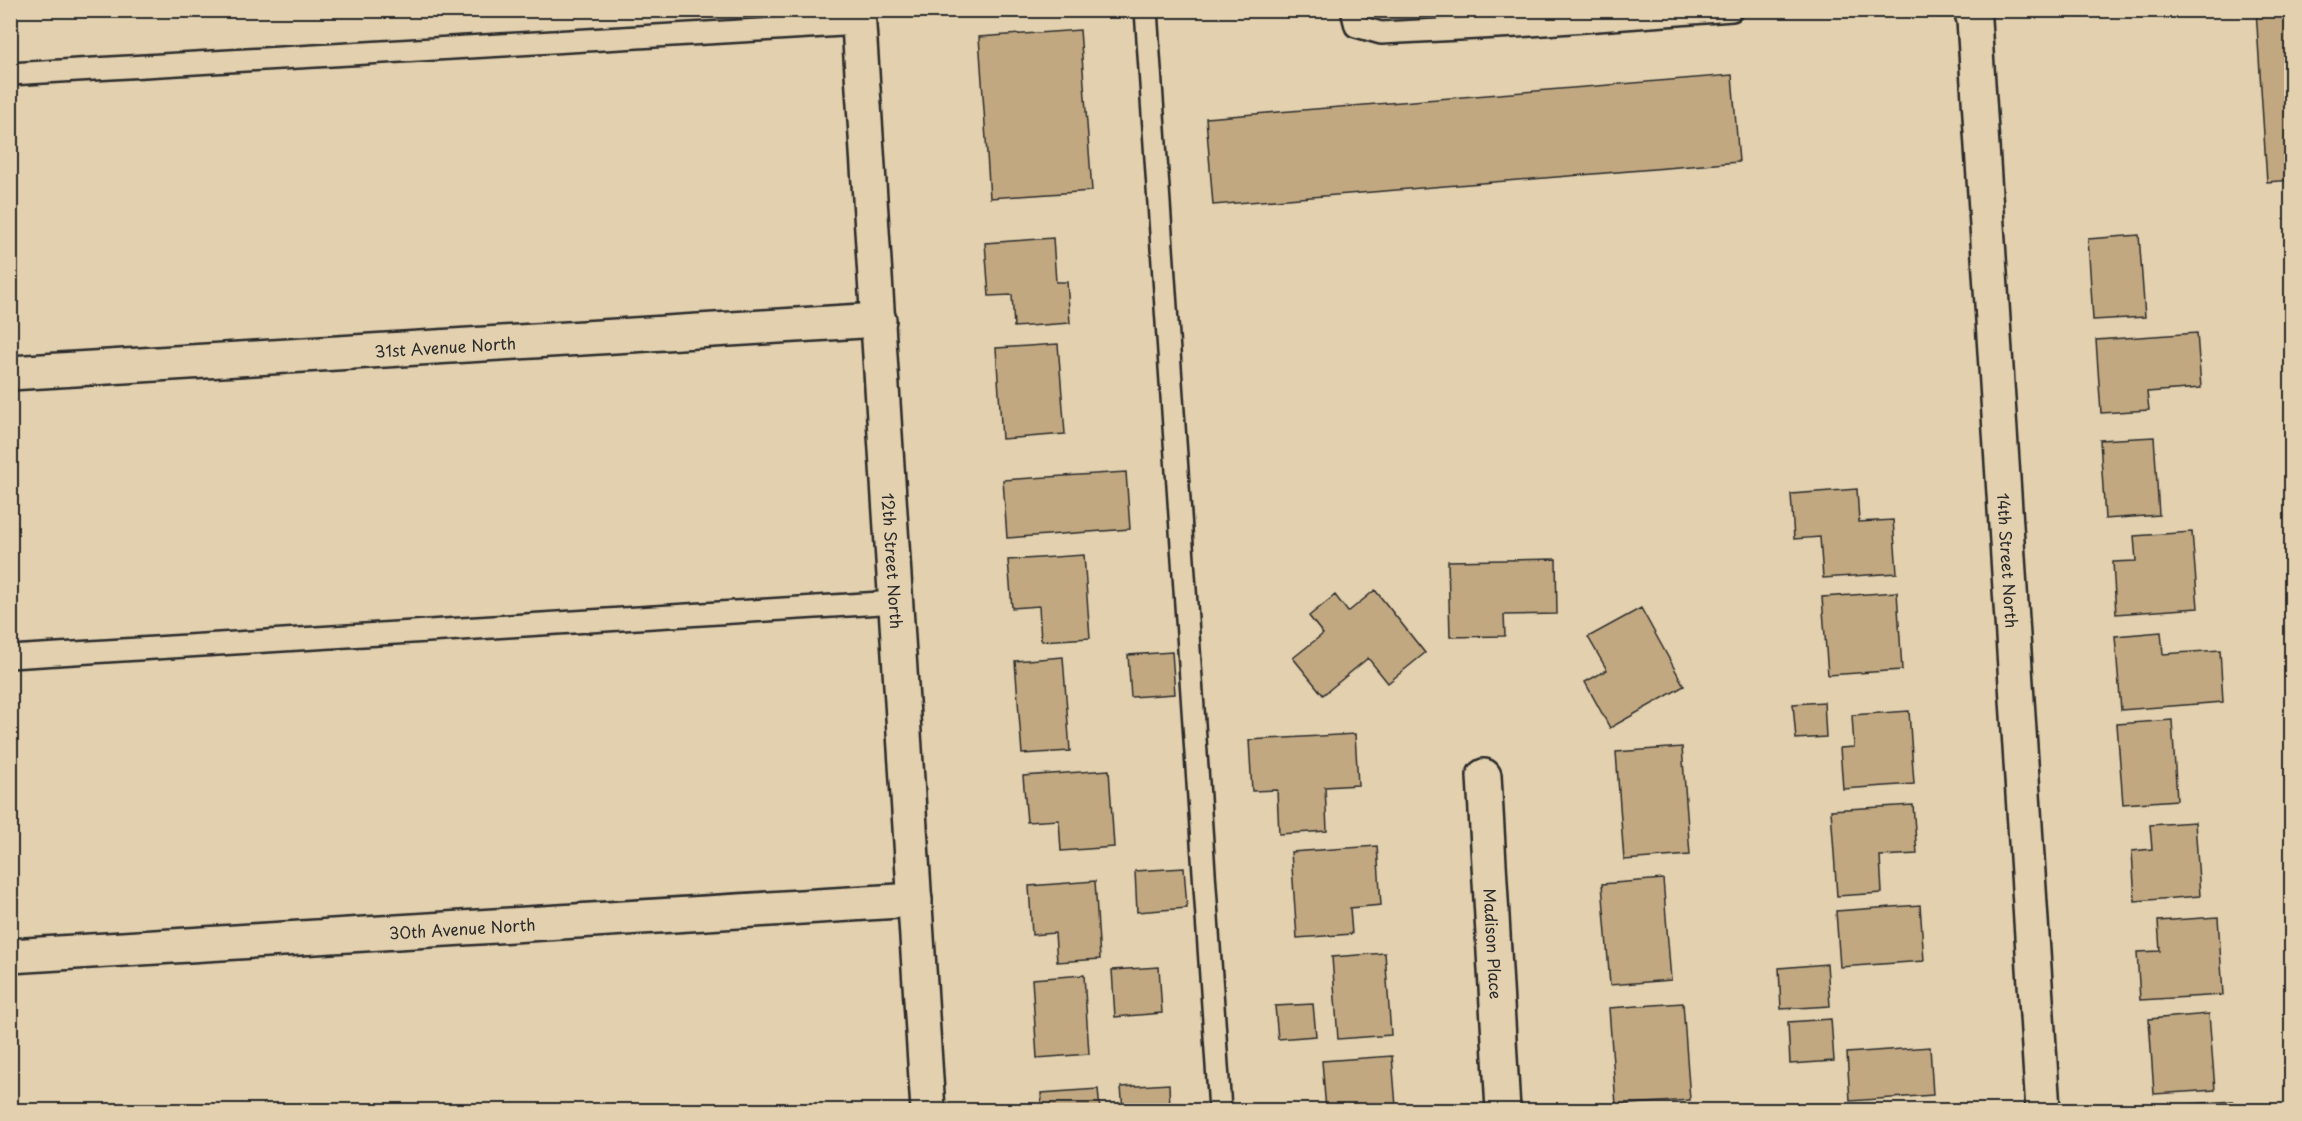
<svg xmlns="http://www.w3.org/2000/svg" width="2302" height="1121" viewBox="0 0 2302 1121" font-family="'Playpen Sans',sans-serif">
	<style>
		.building { fill: #c1a881; stroke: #2b2b2b; stroke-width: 1.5 }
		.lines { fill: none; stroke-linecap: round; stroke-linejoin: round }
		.lane-casing { stroke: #2b2b2b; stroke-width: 26 }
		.street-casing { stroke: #2b2b2b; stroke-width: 38 }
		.secondary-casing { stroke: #2b2b2b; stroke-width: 38 }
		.lane { stroke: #e2d0ae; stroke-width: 21 }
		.street { stroke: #e2d0ae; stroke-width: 33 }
		.secondary { stroke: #e2d0ae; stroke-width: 33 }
		.labels { text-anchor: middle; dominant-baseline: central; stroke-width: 5; stroke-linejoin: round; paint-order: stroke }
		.street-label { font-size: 16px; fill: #2b2b2b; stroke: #e2d0ae }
	</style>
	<rect width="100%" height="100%" fill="#e2d0ae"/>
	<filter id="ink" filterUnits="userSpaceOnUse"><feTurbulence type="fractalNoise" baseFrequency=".0167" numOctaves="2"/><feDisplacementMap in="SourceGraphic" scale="12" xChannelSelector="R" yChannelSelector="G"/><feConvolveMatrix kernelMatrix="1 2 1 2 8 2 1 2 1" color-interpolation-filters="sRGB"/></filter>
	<g filter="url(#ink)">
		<!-- building -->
		<path class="building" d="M2256 10H2292V180L2267 182Z
			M1080 30 1092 191 990 198 979 37Z
			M1732 75 1739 162 1213 205 1206 118Z
			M2139 235 2145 317 2093 320 2088 239Z
			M1053 238 1056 282H1067L1070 323 1014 327 1012 295 989 296 985 243Z
			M2197 333 2201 388 2147 392 2149 410 2101 413 2096 340Z
			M1058 344 1065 434 1002 439 996 348Z
			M2154 437 2159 515 2105 519 2100 440Z
			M1126 472 1130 529 1007 538 1003 480Z
			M1857 489 1859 522 1893 520 1897 573 1823 578 1820 537 1794 539 1791 494Z
			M2192 532 2198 608 2116 614 2113 562 2136 561 2134 536Z
			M1084 555 1090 638 1041 641 1039 606 1012 608 1008 560Z
			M1556 559 1557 614 1504 615 1505 636 1450 637 1448 561Z
			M1375 590 1425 653 1388 683 1368 658 1323 695 1293 658 1323 634 1309 616 1335 595 1348 612Z
			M1897 592 1902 670 1828 675 1822 597Z
			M1641 608 1684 686 1610 728 1585 682 1607 670 1588 637Z
			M2161 632 2163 654 2220 650 2223 702 2121 710 2115 636Z
			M1172 652 1175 694 1131 697 1128 655Z
			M1063 657 1070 751 1022 754 1015 661Z
			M1824 702 1826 737 1796 739 1793 704Z
			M1909 711 1914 784 1843 789 1840 748 1854 747 1852 715Z
			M2172 720 2177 800 2123 804 2117 724Z
			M1355 734 1358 785 1325 787 1327 831 1279 834 1277 790 1252 791 1249 740Z
			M1682 747 1690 855 1624 860 1616 752Z
			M1109 770 1114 847 1061 851 1059 820 1027 822 1023 776Z
			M1913 805 1917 854 1880 856 1882 893 1837 896 1831 810Z
			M2195 822 2200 896 2135 901 2132 851 2152 849 2150 825Z
			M1377 846 1381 905 1350 908 1352 934 1297 938 1291 852Z
			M1184 868 1187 908 1137 912 1135 871Z
			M1663 879 1671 980 1610 985 1602 884Z
			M1095 881 1100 959 1057 962 1055 933 1032 935 1029 886Z
			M1920 905 1924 961 1840 967 1836 911Z
			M2218 917 2223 995 2140 1000 2137 952 2160 951 2158 921Z
			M1385 953 1391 1035 1338 1039 1332 957Z
			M1827 964 1830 1006 1781 1009 1779 968Z
			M1159 967 1162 1013 1115 1017 1112 970Z
			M1084 975 1089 1054 1037 1058 1032 979Z
			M1683 1003 1690 1100 1616 1105 1609 1008Z
			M1313 1004 1316 1036 1278 1039 1275 1006Z
			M2209 1014 2215 1090 2154 1094 2149 1019Z
			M1831 1019 1834 1061 1790 1064 1788 1022Z
			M1930 1047 1933 1095 1850 1101 1847 1053Z
			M1392 1056 1396 1107 1374 1109V1110H1326L1322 1061Z
			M1169 1084 1170 1110H1123L1121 1087Z
			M1098 1089 1100 1110H1042L1041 1093Z
			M2233 1101 2234 1110H2147L2146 1107Z"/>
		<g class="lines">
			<!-- lane casing -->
			<g class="lane-casing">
				<path id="lane" d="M1146 10 1220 1110
					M1352 10 1356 26 1381 33 1517 26 1732 10
					M10 74 859 24
					M10 657 897 602"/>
			</g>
			<!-- street casing -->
			<g class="street-casing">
				<g id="street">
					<path id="s1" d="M1971 10 1974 20 2043 1110"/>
					<path id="s2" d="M10 373 879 320"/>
					<path id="s3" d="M1484 776 1503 1110"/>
					<path id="s4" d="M10 956 915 900"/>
				</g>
			</g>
			<!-- secondary casing -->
			<g class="secondary-casing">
				<g id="secondary">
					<path id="s5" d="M858 10 928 1110"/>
				</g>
			</g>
			<!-- lane -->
			<use href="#lane" class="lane"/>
			<!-- street -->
			<use href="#street" class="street"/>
			<!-- secondary -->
			<use href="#secondary" class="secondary"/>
		</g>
	</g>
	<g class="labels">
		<!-- street labels -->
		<g class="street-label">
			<text stroke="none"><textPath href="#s2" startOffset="436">31st Avenue North</textPath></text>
			<text stroke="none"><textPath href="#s5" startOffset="552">12th Street North</textPath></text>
			<text stroke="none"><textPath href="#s1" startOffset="552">14th Street North</textPath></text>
			<text stroke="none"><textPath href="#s4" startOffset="453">30th Avenue North</textPath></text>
			<text stroke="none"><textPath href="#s3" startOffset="168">Madison Place</textPath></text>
		</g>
	</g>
	<!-- margin -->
	<rect width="2302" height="1121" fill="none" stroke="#e2d0ae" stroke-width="36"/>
	<rect x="18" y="18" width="2266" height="1085" fill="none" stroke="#2b2b2b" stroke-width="2" filter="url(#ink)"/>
</svg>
